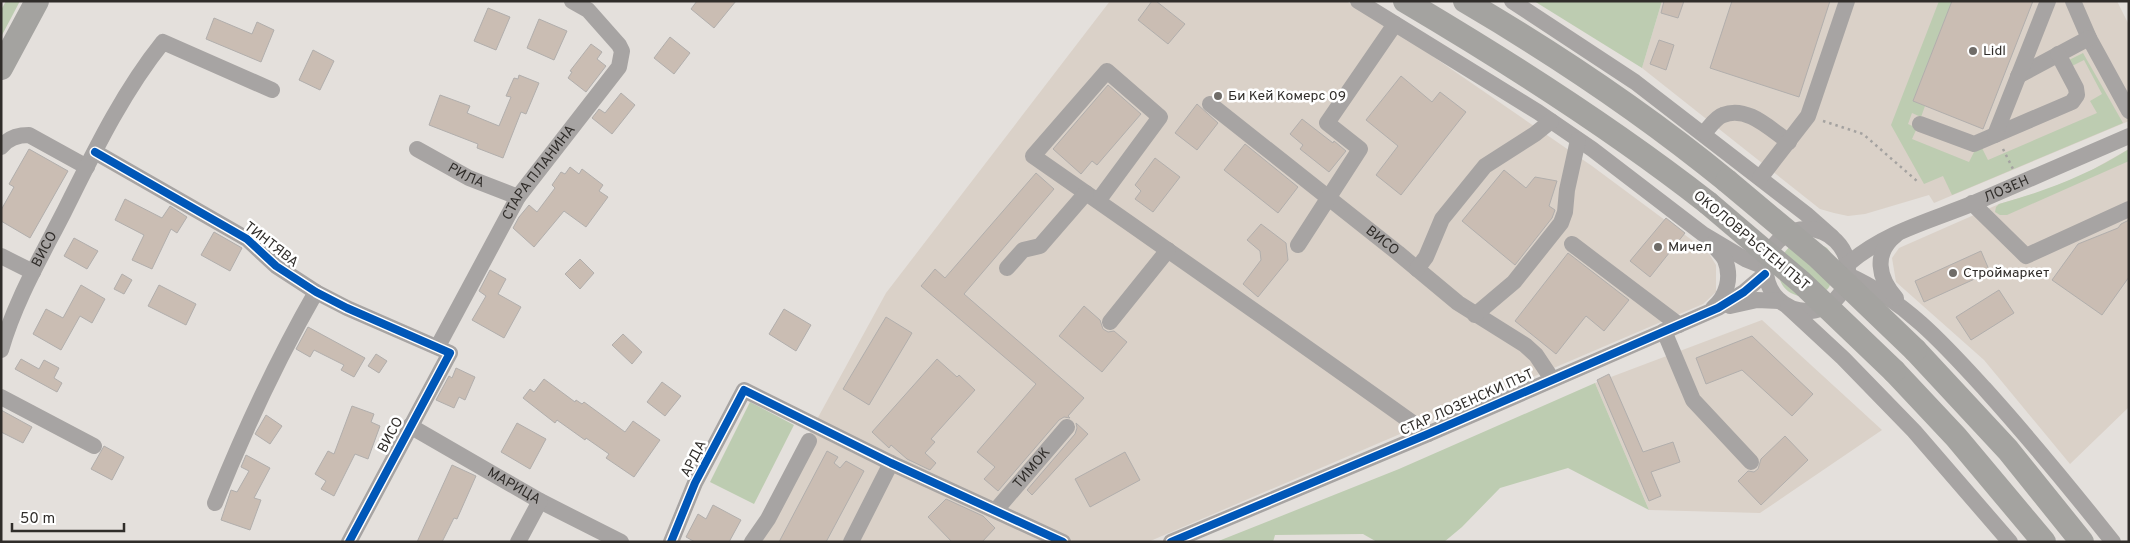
<svg xmlns="http://www.w3.org/2000/svg" width="2130" height="543" viewBox="0 0 2130 543" font-family="Overpass,sans-serif">
	<style>
		.built { fill: #dad1c8 }
		.green { fill: #bdccb1 }
		.building { fill: #cabdb3; stroke: #b1aeac }
		.lines { fill: none; stroke-linecap: round; stroke-linejoin: round }
		.path { stroke: #a4a2a0; stroke-width: 2.5; stroke-dasharray: 2.5 4; stroke-linecap: butt }
		.minor { stroke: #a7a4a3; stroke-width: 16 }
		.highway { stroke: #a4a3a0; stroke-width: 24 }
		.highway-bridge { stroke: #a4a3a0; stroke-width: 24 }
		.cycleway-casing { stroke: #fff; stroke-width: 11 }
		.cycleway { stroke: #0057b8; stroke-width: 8 }
		.poi-dot { fill: #6f6c68; stroke: #fff; stroke-width: 2 }
		.labels { text-anchor: middle; dominant-baseline: central; stroke-width: 5; stroke-linejoin: round; paint-order: stroke }
		.poi-label { font-size: 14px; fill: #302d2a; stroke: #fff; text-anchor: start }
		.street-label { font-size: 14px; fill: #302d2a; stroke: #fff }
	</style>
	<rect width="100%" height="100%" fill="#e4e0dc"/>
	<!-- built -->
	<path class="built" d="M1110 1H1346L1409 40 1592 166 1708 252 1716 265V292L1703 304 1148 542H750L886 293Z
		M1662 1H2117L2129 25V121L1934 203 1929 195 1865 214 1848 216 1834 213 1820 209 1642 68Z
		M2129 149V407L2070 464 1984 360 1896 282 1892 258 1899 248 1999 204 2040 192 2083 175Z
		M1762 320 1882 430 1760 513 1649 510 1595 383Z"/>
	<!-- green -->
	<path class="green" d="M6 1H20L1 37V10Z
		M1534 1H1662L1642 68Z
		M1939 1H1952L1913 101 1925 106 1921 117 1912 113 1908 124 1917 128 1912 139 1969 162 1974 152 1982 148 1988 160 2097 113 2090 101 2102 94 2084 60 2072 66 2069 60 2083 53 2123 123 1952 195 1943 176 1924 184 1891 125Z
		M2129 149V161L2007 215H2000L1995 212 1996 207 1999 204C2045 191 2088 175 2129 149Z
		M1793 244C1828 244 1835 242 1831 280 1831 287 1826 292 1819 294 1781 307 1764 266 1793 244Z
		M1595 383 1649 510 1568 468 1500 488 1462 527 1444 542H1377L1363 534 1275 535 1273 542H1216L1399 469Z
		M750 402 794 425 754 504 710 482Z"/>
	<!-- building -->
	<path class="building" d="M697 1H736L714 28 691 9Z
		M1152 1H1156L1185 24 1168 44 1138 20Z
		M1664 1H1684L1678 18 1661 13Z
		M1732 1H1830L1799 97 1710 68Z
		M1952 1H2033L1983 129 1913 101Z
		M488 8 510 17 496 50 474 41Z
		M214 18 252 34 257 22 274 30 261 62 206 39Z
		M539 19 567 31 554 60 527 48Z
		M670 37 690 53 674 74 654 58Z
		M1659 40 1674 45 1666 70 1650 64Z
		M591 44 602 52 597 59 606 66 586 92 568 78 572 72 570 71Z
		M313 50 334 61 320 90 299 80Z
		M519 75 539 83 526 114 521 112 503 158 477 148 478 144 429 125 440 95 470 106 467 113 499 126 511 97 506 96 514 78 518 79Z
		M1401 76 1432 102 1440 92 1466 112 1401 195 1376 175 1398 146 1366 120Z
		M1108 85 1141 114 1097 165 1092 161 1081 174 1053 149Z
		M621 93 635 105 612 134 592 118 599 109 605 113Z
		M1197 104 1218 123 1197 150 1175 133Z
		M1302 119 1333 143 1334 141 1346 151 1329 172 1300 149 1303 145 1290 134Z
		M1245 144 1298 187 1278 213 1224 170Z
		M29 149 68 171 30 238 1 221V210L14 187 9 184Z
		M1155 158 1180 177 1153 212 1135 199 1141 191 1135 185Z
		M570 167 579 174 582 169 603 185 599 191 608 197 586 227 564 211 534 247 513 228 519 217 529 205 537 212 555 188 552 185 561 172 565 174Z
		M1504 170 1526 188 1535 177 1557 181 1549 206 1555 210 1552 218 1515 265 1462 221Z
		M1036 173 1054 189 964 294 1084 398 1068 416 1070 418 1064 417 1059 420 998 491 984 479 995 467 977 452 1036 384 921 286 935 269 945 278Z
		M125 199 162 218 170 206 187 217 177 233 171 229 152 269 132 260 144 235 115 220Z
		M1666 218 1685 233 1650 277 1630 261Z
		M2129 220V277L2102 315 2052 280 2078 244 2118 228 2121 224Z
		M1261 224 1286 243 1288 260 1258 297 1243 284 1261 260 1260 251 1247 240Z
		M214 232 242 248 230 271 201 255Z
		M74 238 98 251 87 269 64 256Z
		M1981 251 1990 272 1924 302 1915 281Z
		M1568 253 1629 300 1604 331 1586 316 1556 354 1515 321Z
		M580 259 594 273 580 289 565 274Z
		M490 270 506 279 498 294 521 307 504 338 472 320 486 296 479 291Z
		M122 274 132 280 124 294 114 289Z
		M81 285 105 299 92 323 80 316 61 350 33 334 46 309 63 318Z
		M159 285 196 304 186 325 148 306Z
		M1999 290 2014 313 1971 340 1956 317Z
		M1084 306 1100 320 1103 329 1108 332 1114 331 1127 342 1102 372 1059 336Z
		M784 309 811 325 796 351 769 334Z
		M886 317 912 333 869 405 843 389Z
		M308 327 365 358 354 377 341 370 344 365 314 350 310 357 296 349Z
		M623 334 642 352 632 364 612 345Z
		M1752 336 1813 394 1792 416 1742 370 1706 384 1696 358Z
		M376 354 387 361 379 373 368 366Z
		M21 359 39 369 44 360 59 368 54 378 62 383 57 392 15 369Z
		M937 359 957 377 959 375 975 390 931 439 935 442 925 453 936 463 930 470 907 459 891 445 889 448 872 432Z
		M456 368 475 377 465 400 459 397 454 408 436 400 449 376 452 378Z
		M1609 374 1643 452 1673 442 1680 462 1651 472 1661 496 1649 501 1597 380Z
		M544 379 575 402 576 400 582 404 584 402 625 432 633 421 660 440 634 477 606 458 609 454 586 438 585 440 557 420 555 423 523 398 530 389 534 392Z
		M662 382 681 396 665 416 647 402Z
		M352 406 374 414 371 422 380 426 368 459 355 454 334 496 321 489 326 481 315 474 328 451 334 454Z
		M1 410 32 427 23 443 1 432Z
		M266 415 282 426 270 444 255 434Z
		M517 423 546 439 530 469 501 452Z
		M1076 423 1088 434 1032 495 1027 490 1075 434 1077 428Z
		M1785 436 1808 460 1761 505 1738 481 1748 471 1754 472 1758 469 1761 459Z
		M104 446 124 457 112 480 91 469Z
		M827 451 838 457 834 463 840 468 846 461 864 471 826 542H779Z
		M1125 452 1140 480 1090 507 1075 479Z
		M246 455 270 468 254 498 261 500 250 530 221 520 231 490 237 492 249 471 241 467Z
		M452 465 476 476 457 519 454 518 442 542H417Z
		M946 499 983 516 995 528 982 542H952L928 517Z
		M713 505 741 520 729 542H695L686 537 698 514 706 519Z"/>
	<g class="lines">
		<!-- path -->
		<path class="path" d="M1823 121 1863 134 1917 181
			M2003 149 2014 171"/>
		<!-- minor -->
		<g class="minor">
			<path d="M1358 1 1538 112 1592 149 1703 234 1745 259 1765 267"/>
			<path d="M1512 1 1635 82 1806 214 1832 237"/>
			<path d="M2073 1 2089 38 2129 111"/>
			<path d="M2018 76 2089 38"/>
			<path id="s1" d="M1210 104 1398 253 1458 303 1525 345 1536 355 1552 379"/>
			<path d="M1920 124 1974 144 2072 102 2077 95 2076 88 2058 54"/>
			<path d="M1704 133C1709 128 1716 117 1723 115 1747 105 1770 129 1789 142"/>
			<path d="M1995 135 2048 1"/>
			<path d="M1 147C8 138 18 135 29 135L87 167"/>
			<path id="s2" d="M417 149 469 178 518 197"/>
			<path d="M95 152 247 239 276 266 316 292 347 308 450 353 349 542"/>
			<path d="M1760 178 1808 116 1847 1"/>
			<path d="M1098 201 1160 117 1107 71 1033 156C1165 248 1297 340 1428 434"/>
			<path d="M1972 203 2026 256 2129 209"/>
			<circle cx="1807" cy="270" r="41"/>
			<path d="M1572 244 1679 325"/>
			<path d="M1712 244C1716 249 1722 254 1725 260 1732 277 1727 296 1713 308"/>
			<path d="M1298 245 1360 149 1327 123 1395 24"/>
			<path d="M1 256 33 272"/>
			<path id="s3" d="M1848 264C1885 232 1930 221 1974 203 2026 181 2077 158 2129 136"/>
			<path d="M1007 268 1023 250 1040 246 1086 193"/>
			<path d="M1417 269 1426 257 1442 219 1485 166 1535 134 1551 121"/>
			<path d="M1848 275C1904 300 1943 343 1984 388 2029 438 2071 489 2113 542"/>
			<path d="M1896 298C1878 278 1873 253 1896 235"/>
			<path d="M1730 306 1757 300 1779 301"/>
			<path d="M1788 307 1843 358 1914 431 2010 542"/>
			<path d="M1475 315 1514 282 1561 223 1565 212 1567 190 1578 140"/>
			<path d="M1110 322 1168 250"/>
			<path d="M1664 331 1693 400 1751 462"/>
			<path id="s4" d="M438 346 518 197 619 67 622 51 619 45 588 10 572 1"/>
			<path id="s5" d="M1 350C15 301 41 257 64 212 93 154 122 93 163 42L272 90"/>
			<path d="M1 397 94 446"/>
			<path id="s6" d="M410 426 540 501 621 542"/>
			<path d="M215 503C244 431 277 360 316 292"/>
			<path id="s7" d="M996 510 1067 427"/>
			<path d="M518 542 540 501"/>
			<path d="M671 542 695 483 744 390 891 463 1063 542"/>
			<path d="M752 542 768 519 809 441"/>
			<path d="M851 542 891 463"/>
			<path d="M1171 542 1428 434 1718 308 1744 292 1765 274"/>
		</g>
		<!-- highway -->
		<path class="highway" d="M1405 1C1510 63 1612 128 1708 203
			M1465 1C1557 55 1645 114 1727 181
			M1 68 37 1
			M1915 350 2008 450 2082 542
			M1894 371 1956 437 2044 542"/>
		<!-- highway-bridge -->
		<path class="highway-bridge" d="M1727 181 1818 257 1915 350
			M1708 203 1801 282 1894 371"/>
		<!-- cycleway casing -->
		<g class="cycleway-casing">
			<path id="cycleway" d="M95 152 247 239 276 266 316 292 347 308 450 353 349 542
				M671 542 695 483 744 390 891 463 1063 542
				M1171 542 1428 434 1718 308 1744 292 1765 274"/>
		</g>
		<!-- cycleway -->
		<use href="#cycleway" class="cycleway"/>
	</g>
	<!-- markers -->
	<g class="poi-dot">
		<circle cx="1973" cy="51" r="5"/>
		<circle cx="1218" cy="96" r="5"/>
		<circle cx="1658" cy="247" r="5"/>
		<circle cx="1953" cy="273" r="5"/>
	</g>
	<g class="labels">
		<!-- poi labels -->
		<g class="poi-label">
			<text x="1983" y="51">Lidl</text>
			<text x="1228" y="96">Би Кей Комерс 09</text>
			<text x="1668" y="247">Мичел</text>
			<text x="1963" y="273">Строймаркет</text>
		</g>
		<!-- street labels -->
		<g class="street-label">
			<text stroke="none"><textPath href="#s4" startOffset="201">СТАРА ПЛАНИНА</textPath></text>
			<text stroke="none"><textPath href="#s2" startOffset="56">РИЛА</textPath></text>
			<text stroke="none"><textPath href="#s3" startOffset="176">ЛОЗЕН</textPath></text>
			<text stroke="none"><textPath href="#s1" startOffset="220">ВИСО</textPath></text>
			<text transform="translate(1751 241) rotate(40)">ОКОЛОВРЪСТЕН ПЪТ</text>
			<text transform="translate(271 245) rotate(38)">ТИНТЯВА</text>
			<text stroke="none"><textPath href="#s5" startOffset="110">ВИСО</textPath></text>
			<text transform="translate(1467 403) rotate(-24)">СТАР ЛОЗЕНСКИ ПЪТ</text>
			<text transform="translate(391 435) rotate(-62)">ВИСО</text>
			<text transform="translate(694 459) rotate(-63)">АРДА</text>
			<text stroke="none"><textPath href="#s7" startOffset="55">ТИМОК</textPath></text>
			<text stroke="none"><textPath href="#s6" startOffset="120">МАРИЦА</textPath></text>
		</g>
	</g>
	<!-- border -->
	<rect width="2130" height="543" fill="none" stroke="#302d2a" stroke-width="5"/>
	<!-- scale -->
	<path d="M12 523v8h112v-8" fill="none" stroke="#302d2a" stroke-width="2.5"/>
	<text x="20" y="523" font-size="15" fill="#302d2a" stroke="#ffffff" stroke-width="4" paint-order="stroke">50 m</text>
</svg>
